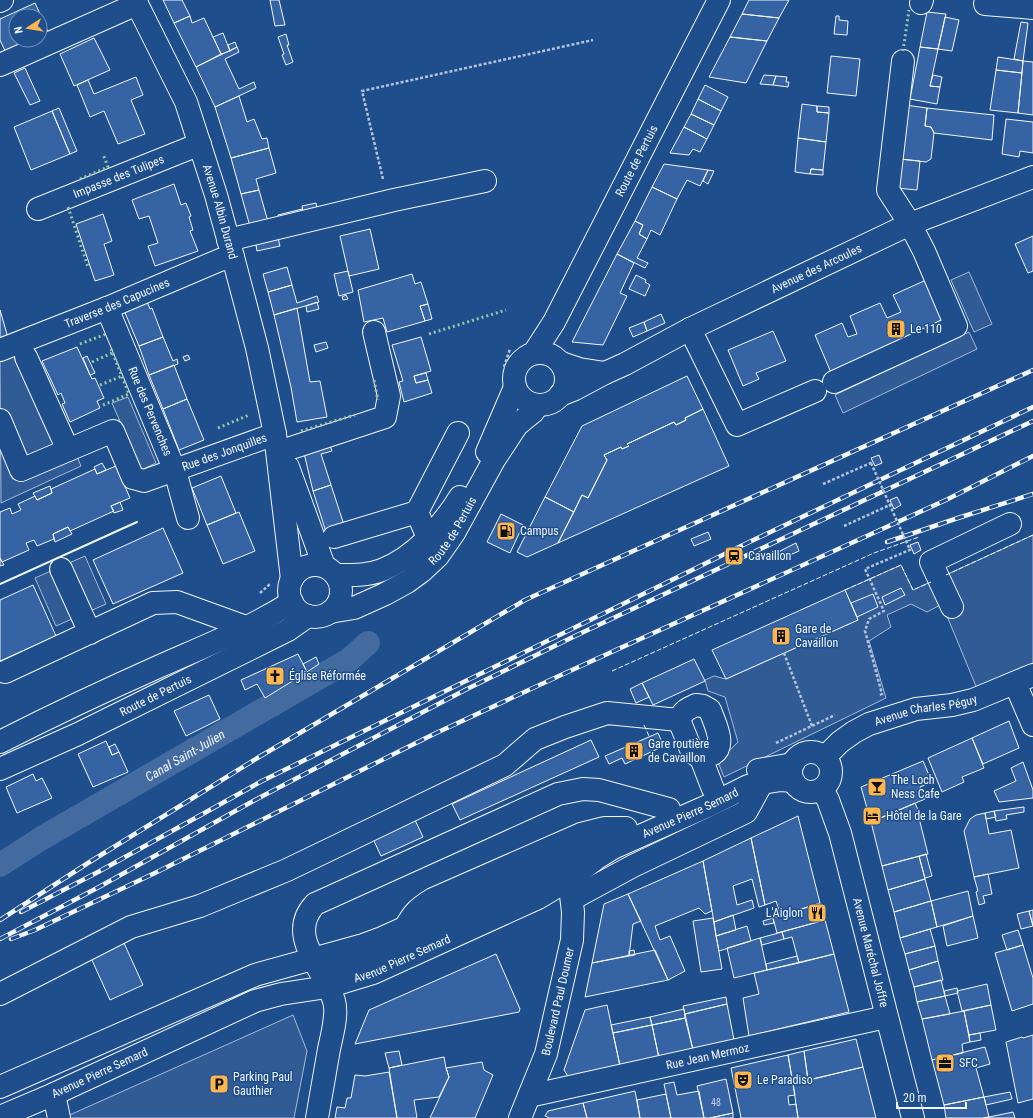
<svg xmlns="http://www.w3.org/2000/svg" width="1033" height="1118" viewBox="0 0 1033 1118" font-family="'Roboto Condensed',sans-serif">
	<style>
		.built { fill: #305b95; stroke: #a8bbd7 }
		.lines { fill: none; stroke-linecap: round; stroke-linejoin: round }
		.canal { stroke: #446ba0; stroke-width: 24 }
		.building { fill: #3563a3; stroke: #f2f6ff }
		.minor-casing { stroke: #f2f6ff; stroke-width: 24 }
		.major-casing { stroke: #f2f6ff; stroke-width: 24 }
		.path { stroke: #b3c4dc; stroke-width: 2.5; stroke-dasharray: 3 2; stroke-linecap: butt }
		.minor { stroke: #1f4e8c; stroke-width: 22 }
		.major { stroke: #1f4e8c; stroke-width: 22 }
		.rail-casing { stroke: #f2f6ff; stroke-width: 4.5 }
		.rail { stroke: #1f4e8c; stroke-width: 3; stroke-dasharray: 9; stroke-linecap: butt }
		.path-bridge { stroke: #b3c4dc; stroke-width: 2.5; stroke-dasharray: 3 2; stroke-linecap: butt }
		.hedge { stroke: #97c8a6; stroke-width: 3; stroke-dasharray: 2 3; stroke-linecap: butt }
		.fence { stroke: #f2f6ff; stroke-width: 1; stroke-dasharray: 5 2; stroke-linecap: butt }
		.wall { stroke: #f2f6ff; stroke-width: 2 }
		.labels { text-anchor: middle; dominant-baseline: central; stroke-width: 3; stroke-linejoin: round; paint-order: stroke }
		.number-label { font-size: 10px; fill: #c3d1e8 }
		.street-label { font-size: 12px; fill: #f2f6ff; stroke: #1f4e8c }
		.poi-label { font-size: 12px; fill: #f2f6ff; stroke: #1f4e8c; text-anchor: start }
		.water-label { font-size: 13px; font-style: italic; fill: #f2f6ff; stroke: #1f4e8c }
	</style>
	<rect width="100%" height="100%" fill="#1f4e8c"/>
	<!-- built -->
	<path class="built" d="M969 272 992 324 974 332 951 280Z
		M969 332 977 349 843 413 835 395Z
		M31 346 81 466 1 503 0 358Z
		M128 397 156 463 141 470 112 403Z
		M1033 535V666L978 691 942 604 927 612 911 604 887 615 891 627 869 641 886 698 724 777 718 762 738 742 725 697 708 691 705 680 714 676 726 679 858 620 845 590 901 565 913 590Z
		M85 556 106 604 56 626 35 578Z
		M293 1015 307 1051 294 1118H63Z"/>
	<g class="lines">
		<!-- canal -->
		<path class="canal" id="s1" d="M0 865 42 838 349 660 368 643"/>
	</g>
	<!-- building -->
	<path class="building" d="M163 0H182L190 16 174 23Z
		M270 0H279L285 25 275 26Z
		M749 0H789L779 18 742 14Z
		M35 3 49 34 40 38V16H16V40H36L6 53 0 40V19Z
		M927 12 946 14 938 49 920 47Z
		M742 14 779 18 767 41 730 37Z
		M190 16 192 23 204 18 221 54 196 67 174 23Z
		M836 16H839V20L848 21 847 35 834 34Z
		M945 17 959 20 952 51 938 49Z
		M1021 22 1028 23 1023 61 1014 59Z
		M223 33 230 51 221 54 213 37Z
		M286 34 289 45H287L293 62 286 65 282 55 284 54 278 37Z
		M730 37 767 41 746 83 709 77Z
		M94 38 110 70 74 86 60 54Z
		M235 42 237 47 230 51 228 45Z
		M237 47 239 52 225 59 239 89 254 82 256 88 215 107 196 67Z
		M920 47 938 49 930 86 940 87 937 104 910 99Z
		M831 56 860 59 856 96 827 93Z
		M998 57 1023 61 1022 73 996 70Z
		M1023 61 1033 62V115L1018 113Z
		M25 68 40 101 30 105 14 73Z
		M996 70 1022 73 1018 113 990 110Z
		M764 75 776 76 773 85 760 84Z
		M933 75 942 77 940 87 930 86Z
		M776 76 787 77 786 82H789L788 87 773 85Z
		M136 77 143 95 131 100 145 134 118 144 104 111 90 117 77 85 88 80 94 94Z
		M705 85 728 97 721 111 698 99Z
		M239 96 247 122 254 119 262 139 267 138 269 148 231 158 215 107Z
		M698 99 721 111 714 125 691 114Z
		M802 104 817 106V112L829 113 826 142 798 138Z
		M905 105 927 108 925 126 931 127 934 133 931 159 926 162 900 159Z
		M817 106 829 107V113L817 112Z
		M59 108 77 151 70 154 52 111Z
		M927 108 994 115 992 140 934 133 931 127 925 126Z
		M52 111 70 154 31 170 14 127Z
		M691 114 714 125 707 139 684 127Z
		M1006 119 1033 122V153L1020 151 1019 157 1002 154Z
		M684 127 707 139 700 152 693 149 689 155 670 153Z
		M798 138 826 142 823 170 811 169 810 174 795 172Z
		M269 148 276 173 256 179 259 190 241 194 231 158Z
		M900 159 920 161 917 190 896 188Z
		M664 164 708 170 700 186 687 180 677 199 652 187Z
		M811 169 823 170V175L810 174Z
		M708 170 714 171 708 184 703 181Z
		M174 184 181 205 186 203 191 216 189 217 193 230 190 231 198 251 155 266 148 246 158 243 149 216 139 219 132 200Z
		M652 187 677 199 660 235 651 230 647 239 639 234 643 225 635 221Z
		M259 190 269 225 251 230 241 194Z
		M316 203 318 213 304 217 302 206Z
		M302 209 304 217 280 222 278 215Z
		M103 214 112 241 104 244 114 275 95 281 76 224Z
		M635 221 643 225 639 234 647 239 637 258 648 263 645 268 617 254Z
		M370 229 379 269 349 276 340 236Z
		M277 234 280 246 257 251 256 245 258 238Z
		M1033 236V271L1028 273 1015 244Z
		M617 254 634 263 620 293 627 296 603 345 572 342Z
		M287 267 292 285 268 292 263 274Z
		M348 271 353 292 339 296 334 274Z
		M412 274 415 284 421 282 428 304 420 306 425 321 387 332 383 318 364 322 358 290Z
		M636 275 646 280 645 282 650 285 645 296 629 289Z
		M926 280 946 325 832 375 815 335 842 323 848 337 857 334 850 316 880 303 887 318 901 312 893 295Z
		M292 285 297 303 317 296 319 302 274 315 268 292Z
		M346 295 348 299 343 300 342 297Z
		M146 299 150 309 152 308 163 337 139 346 123 308Z
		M317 302 319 309 307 312 306 306Z
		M428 304 432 319 425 321 420 306Z
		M297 308 310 382 320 381 327 417 297 422 291 387 274 315Z
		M0 310 9 341 0 345Z
		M661 314 665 323 647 331 644 322Z
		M644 322 647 331 633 337 629 328Z
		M773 331 786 361 756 373 759 379 743 386 728 350Z
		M163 337 173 361 177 359 178 364 149 375 139 346Z
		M421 337 431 371 414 376 416 383 428 380 432 393 404 402 399 382 403 381 392 345Z
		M326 342 328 348 316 352 314 345Z
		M77 347 92 379 95 378 104 398 97 401 100 408 70 422 62 404 65 403 61 393 58 395 42 361Z
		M188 355 190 359 185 361 183 357Z
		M87 356 95 373 90 375 83 358Z
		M174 365 187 399 163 409 149 375Z
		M426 373 428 380 416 383 414 376Z
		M687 376 703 409 685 418 686 420 676 425 674 422 627 444 629 446 622 449 621 447 604 455 607 460 588 498 582 495 574 512 545 497 582 426Z
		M187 399 204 440 179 450 163 409Z
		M703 409 729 466 558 543 582 495 588 498 607 460 604 455 621 447 622 449 629 446 627 444 674 422 676 425 686 420 685 418Z
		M329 442 332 451 321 454 331 485 313 491 303 449Z
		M879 455 882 463 875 466 871 458Z
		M102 463 106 470 97 474 94 467Z
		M116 466 130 498 111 506 114 511 70 531 68 527 53 534 54 539 37 546 34 540 26 543 29 550 2 562 0 558V512L10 508 12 514 21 510 18 504 35 496 37 500 52 493 51 489 95 469 97 474Z
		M221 476 236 513 207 525 192 488Z
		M331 485 345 528 326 532 313 491Z
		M50 486 52 493 37 500 33 493Z
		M545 497 574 512 558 543 527 557 517 552Z
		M897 497 901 505 894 509 890 500Z
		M120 502 123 510 114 513 111 506Z
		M239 512 255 551 223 564 207 525Z
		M501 514 523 525 510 553 487 542Z
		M68 527 72 534 55 542 53 534Z
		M163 528 183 573 113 604 93 560Z
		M708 532 711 539 694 546 691 539Z
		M918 542 921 550 914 554 910 545Z
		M796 543 799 551 783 558 780 551Z
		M0 558 4 565 0 566Z
		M33 585 56 636 0 661V600Z
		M901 588 905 595 885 605 882 597Z
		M845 590 858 620 726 679 712 650Z
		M873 594 878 607 857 617 851 603Z
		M298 654 307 672 265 698 257 684 245 690 241 680Z
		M316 657 319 664 307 672 303 664Z
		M694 659 705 681 653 705 642 683Z
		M642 683 649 697 636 703 630 689Z
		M209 695 220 719 186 736 174 711Z
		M1009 721 1019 748 983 764 972 738Z
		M658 733 664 746 625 764 622 758 609 764 605 756Z
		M972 738 984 768 962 777 964 782 942 792 928 758Z
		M591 740 599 757 460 820 452 804Z
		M106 741 112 755 119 752 128 772 93 787 78 754Z
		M115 744 119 752 112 755 109 747Z
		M923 761 932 782 920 787 925 799 871 822 861 787Z
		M1023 762 1033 790V798L999 802 994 791 1016 781 1011 768Z
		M33 774 36 781 42 778 52 798 17 813 6 787Z
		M915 803 921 817 919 818 928 854 882 866 871 822Z
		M1024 807V812L1006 815 1007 819 996 821 994 811Z
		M994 811 996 817 986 819 985 813Z
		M985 813 989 834 1011 830 1019 868 974 877 964 831 970 819 976 815Z
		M798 816 820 903 781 916 776 901 765 905 751 838Z
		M415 820 423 837 381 856 373 839Z
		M751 838 765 905 759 907 752 879 733 886 737 905 752 900 754 908 714 922 703 861Z
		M926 854 932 876 925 878 919 856Z
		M919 856 925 879 888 890 882 866Z
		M703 861 712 911 705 914 699 908 655 926 660 940 670 936 685 971 668 980 628 894Z
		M988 874 992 894 983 896 985 903 979 905 976 892 978 891 974 877Z
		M925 879 931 901 894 912 888 890Z
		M968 891 973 916 937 927 931 901Z
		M628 894 641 921 633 924 629 956 592 963 604 904Z
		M931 901 937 927 900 938 894 912Z
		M820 903 825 920 777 933 773 918Z
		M1033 910V926L1029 911Z
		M1029 911 1033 926 1021 929 1017 914Z
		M733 915 736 930 716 936 714 922Z
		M973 916 978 938 947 946 943 926Z
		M713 918 722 969 701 972 693 921Z
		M773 918 774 923 764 925 763 921Z
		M825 920 834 954 799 963 792 937 784 939 782 932Z
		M747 926 751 941 719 951 716 936Z
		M930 929 935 946 905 954 900 938Z
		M1018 930 1023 945 1007 950 1002 935Z
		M782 932 784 939 762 945 760 938Z
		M760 938 767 970 734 978 727 948Z
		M124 943 143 985 110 1000 91 958Z
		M1023 945 1033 978V1004L1012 1011 995 953Z
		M935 946 938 961 909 970 905 954Z
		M634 950 635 955 629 956V951Z
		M655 950 668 980 585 997 592 963Z
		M496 954 520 1009 519 1012 355 1044 369 1010Z
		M834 954 849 1012 749 1036 743 998 759 994 754 973Z
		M797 956 799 963 767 970 766 964Z
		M938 961 943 980 914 987 909 970Z
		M941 980 945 996 917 1002 914 987Z
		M987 984 991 1005 962 1011 957 991Z
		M957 988 958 993 945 996 944 991Z
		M945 996 950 1014 922 1019 917 1002Z
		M726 997 727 1004 685 1014 683 1006Z
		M727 1004 734 1040 693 1050 685 1014Z
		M607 1005 620 1066 569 1078 564 1070 585 1010Z
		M991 1005 996 1030 969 1035 964 1011Z
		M684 1009 685 1018 652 1025 650 1017Z
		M964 1011 970 1042 962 1044 963 1053 932 1060 922 1019Z
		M650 1017 652 1025 613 1033 611 1025Z
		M685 1018 693 1050 659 1058 652 1025Z
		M652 1025 659 1058 620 1066 613 1033Z
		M980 1033 981 1040 970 1042 969 1035Z
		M1033 1035V1099L1018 1103 1006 1042 1022 1037 1023 1038Z
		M856 1039 863 1067 808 1080 804 1051Z
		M985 1047 990 1064 976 1068 984 1097 944 1105 932 1060Z
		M399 1051 402 1065 389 1068 385 1053Z
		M804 1051 808 1080 793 1084 788 1055Z
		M788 1055 795 1095 788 1096 789 1105 796 1104 798 1118H741L731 1068Z
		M444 1057 446 1068 449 1077 439 1097 414 1100 417 1118H397L389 1068Z
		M482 1062 484 1070 493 1075 475 1118H430L449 1077 446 1068Z
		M863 1067 876 1118H798L793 1084Z
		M389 1072 397 1118H335L337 1107 345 1108 347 1098H351L355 1075 365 1076Z
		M726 1079 733 1113 710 1118H704L697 1086Z
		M674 1082 677 1095 699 1091 704 1118H671L664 1084Z
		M635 1091 640 1118H587L583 1103Z
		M1010 1092 1012 1099 986 1105 984 1097Z
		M666 1094 671 1118H640L637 1100Z
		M984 1097 989 1117 983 1118H946L944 1105Z
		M583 1103 587 1118H549L545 1116 548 1111Z
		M1013 1112 1015 1118H983L989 1117Z
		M733 1113V1118H710Z"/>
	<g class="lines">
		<!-- minor casing -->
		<g class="minor-casing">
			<g id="minor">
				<path id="s2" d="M135 0 186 102 216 195 233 257 257 348 275 434 292 579"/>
				<path d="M0 1 2 0"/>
				<path d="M921 3 922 0"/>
				<path d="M985 4 1033 8"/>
				<path d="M0 65 137 4"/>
				<path id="s3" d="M38 209 200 144"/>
				<path d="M228 240 394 200 485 181"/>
				<path id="s4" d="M107 308 175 471 188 518"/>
				<path d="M690 329 737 425 815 391"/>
				<path id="s5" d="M0 350 107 308 220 260 233 257"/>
				<path d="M26 357 68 450"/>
				<path d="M561 363 579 369 605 373"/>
				<path d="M834 382 956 326 924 251 910 224 888 190 903 61"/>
				<path id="s6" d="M560 395 575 389 605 373 625 364 690 329 910 224 1033 177"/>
				<path id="s7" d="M0 420 21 470 113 431 133 478 144 481 275 434"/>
				<path d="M282 451 385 417 389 396 374 332"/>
				<path d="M288 467 324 566"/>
				<path d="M334 537 417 512"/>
				<path d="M428 538 417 512 458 433"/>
				<path d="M61 569 90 633"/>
				<path d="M952 607 931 562 1010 524"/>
				<path d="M5 672 153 603 177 602 246 627"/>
				<path d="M1015 683 1033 725"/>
				<path d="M696 705 703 706 710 710C714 722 727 745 713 754 709 756 704 757 701 758L692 752 679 720C683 711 687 709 696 705Z"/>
				<path id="s8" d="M825 757 840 742 854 732 869 724 916 709 952 705 973 700 1033 675"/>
				<path d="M701 758 713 789"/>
				<path d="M572 899 633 866 746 812 762 783"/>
				<path d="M400 937C411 917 413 911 433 899L581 834 605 828H626"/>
				<path d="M327 987 331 974 340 964 367 957 394 947 513 892 538 880 562 861"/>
				<path d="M0 994 131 927 200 906 287 870 505 765 535 739 565 727 607 713 679 720"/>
				<path d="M54 1094 59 1118"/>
				<path id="s9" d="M529 1096 886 1017"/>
				<path d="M317 1118C321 1095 325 1072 329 1049 332 1035 338 1014 334 1001 325 969 285 936 315 904L558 794 583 789 599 790 669 809"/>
				<path id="s10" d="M520 1118 546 1054 572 940 573 912 570 887 568 880"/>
			</g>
		</g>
		<!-- major casing -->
		<g class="major-casing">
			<g id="major">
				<circle cx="540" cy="379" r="26"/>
				<path id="s11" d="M534 353 554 322 719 0"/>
				<path d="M487 452 515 387"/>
				<circle cx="315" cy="591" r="26"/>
				<path d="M336 575C351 575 367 576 382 570 415 557 442 526 460 497"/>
				<path id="s12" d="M330 612 354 608 385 594 407 582 422 571 438 556 454 533 494 460 517 425 533 412 538 405"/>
				<path d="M0 742C53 715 106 690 160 666 205 646 251 628 292 602"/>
				<circle cx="811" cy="772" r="20"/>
				<path id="s13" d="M0 769 78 734 270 639 288 630 308 616"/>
				<path d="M758 770 793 764"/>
				<path id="s14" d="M822 789 828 800 840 833 913 1118"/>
				<path d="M0 1087 255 975 363 945 382 938 615 833"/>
				<path id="s15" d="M0 1117 54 1094 255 1001 281 994 327 987 373 973 538 898 568 880 597 858 613 848 712 804 748 786 762 783 781 780 793 781"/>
			</g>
		</g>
		<!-- path -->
		<path class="path" d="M383 179 362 91 593 40
			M504 367 510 349
			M823 484 873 462
			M844 526 892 504
			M260 593 270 584
			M784 653 812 726
			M880 695 882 694 865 631 869 619 884 611 865 569 912 549
			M776 743 835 715"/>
		<!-- minor -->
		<use href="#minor" class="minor"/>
		<!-- major -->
		<use href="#major" class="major"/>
		<!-- rail casing -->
		<g class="rail-casing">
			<path id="rail" d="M887 542 958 518 1033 494
				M21 912 98 872 262 781 741 546 1033 407
				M0 920 88 863 259 757 525 600 1033 370
				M0 939 99 887 255 800 467 689 575 636 1033 421
				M11 939 35 930 157 872 434 734 561 675 946 500 1033 456"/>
		</g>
		<!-- rail -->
		<use href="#rail" class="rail"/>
		<!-- path-bridge -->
		<path class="path-bridge" d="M871 463 910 550"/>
		<!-- hedge -->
		<path class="hedge" d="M903 51 909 10
			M80 179 108 167 103 154
			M68 207 88 267
			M429 334 506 310
			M80 344 106 334
			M92 362 112 353
			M374 380 378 400
			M100 385 122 376
			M103 405 129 394 111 349
			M218 428 249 415
			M301 431 355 415"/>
		<!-- fence -->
		<path class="fence" d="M946 575 1033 535
			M845 590 901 565 913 590 931 582
			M612 671 874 553 919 537
			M644 725 649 736"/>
		<!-- wall -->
		<path class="wall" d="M0 584 137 522"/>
	</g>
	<!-- icons -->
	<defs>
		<g id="building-square" transform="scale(1)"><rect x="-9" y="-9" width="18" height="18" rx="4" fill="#ffb74d" stroke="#1f4e8c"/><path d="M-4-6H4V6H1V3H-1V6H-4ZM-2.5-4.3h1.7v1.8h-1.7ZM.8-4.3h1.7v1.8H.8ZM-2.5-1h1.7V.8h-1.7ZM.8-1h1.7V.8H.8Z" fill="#111"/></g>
		<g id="fuel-square" transform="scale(1)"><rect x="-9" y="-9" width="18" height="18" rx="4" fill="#ffb74d" stroke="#1f4e8c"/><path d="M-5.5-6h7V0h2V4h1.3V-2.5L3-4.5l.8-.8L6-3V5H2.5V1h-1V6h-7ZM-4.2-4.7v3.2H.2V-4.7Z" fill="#111"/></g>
		<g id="station-square" transform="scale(1)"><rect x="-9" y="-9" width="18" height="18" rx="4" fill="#ffb74d" stroke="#1f4e8c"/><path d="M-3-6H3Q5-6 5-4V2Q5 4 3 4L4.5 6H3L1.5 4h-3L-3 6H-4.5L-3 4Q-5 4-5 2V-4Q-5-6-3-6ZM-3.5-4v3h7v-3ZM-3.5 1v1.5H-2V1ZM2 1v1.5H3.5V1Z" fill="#111"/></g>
		<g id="church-square" transform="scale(1)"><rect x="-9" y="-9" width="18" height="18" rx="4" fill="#ffb74d" stroke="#1f4e8c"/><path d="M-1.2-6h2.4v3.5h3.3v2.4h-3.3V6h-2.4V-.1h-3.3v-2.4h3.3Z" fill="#111"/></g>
		<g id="bar-square" transform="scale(1)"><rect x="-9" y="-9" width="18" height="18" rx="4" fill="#ffb74d" stroke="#1f4e8c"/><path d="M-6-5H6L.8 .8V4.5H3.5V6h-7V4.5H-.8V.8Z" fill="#111"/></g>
		<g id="hotel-square" transform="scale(1)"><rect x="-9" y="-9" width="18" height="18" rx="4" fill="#ffb74d" stroke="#1f4e8c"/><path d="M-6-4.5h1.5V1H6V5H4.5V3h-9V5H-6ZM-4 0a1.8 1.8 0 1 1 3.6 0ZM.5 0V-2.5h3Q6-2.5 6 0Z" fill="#111"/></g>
		<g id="restaurant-square" transform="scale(1)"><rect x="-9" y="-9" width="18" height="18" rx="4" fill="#ffb74d" stroke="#1f4e8c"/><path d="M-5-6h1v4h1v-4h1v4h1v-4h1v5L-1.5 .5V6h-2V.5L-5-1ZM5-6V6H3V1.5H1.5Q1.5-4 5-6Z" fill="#111"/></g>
		<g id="office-square" transform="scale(1)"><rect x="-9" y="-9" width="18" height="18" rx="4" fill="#ffb74d" stroke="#1f4e8c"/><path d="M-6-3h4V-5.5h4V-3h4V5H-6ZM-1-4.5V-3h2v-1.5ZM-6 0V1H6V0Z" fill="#111"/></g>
		<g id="theatre-square" transform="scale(1)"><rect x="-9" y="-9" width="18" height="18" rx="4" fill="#ffb74d" stroke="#1f4e8c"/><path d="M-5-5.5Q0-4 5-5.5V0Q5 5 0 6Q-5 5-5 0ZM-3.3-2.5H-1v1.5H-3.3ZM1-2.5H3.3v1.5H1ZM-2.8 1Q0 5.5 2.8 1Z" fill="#111"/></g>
		<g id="parking-square" transform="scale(1)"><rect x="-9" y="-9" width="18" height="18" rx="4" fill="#ffb74d" stroke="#1f4e8c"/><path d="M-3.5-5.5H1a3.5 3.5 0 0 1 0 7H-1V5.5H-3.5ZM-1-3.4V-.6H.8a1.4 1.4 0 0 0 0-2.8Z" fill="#111"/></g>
	</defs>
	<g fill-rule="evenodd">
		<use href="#building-square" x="896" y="329"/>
		<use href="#fuel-square" x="506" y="531"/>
		<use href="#station-square" x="734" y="556"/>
		<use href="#building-square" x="781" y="636"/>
		<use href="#church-square" x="275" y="676"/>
		<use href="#building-square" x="634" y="751"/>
		<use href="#bar-square" x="877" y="787"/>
		<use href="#hotel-square" x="872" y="816"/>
		<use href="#restaurant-square" x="817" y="913"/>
		<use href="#office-square" x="945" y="1063"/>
		<use href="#theatre-square" x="743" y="1080"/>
		<use href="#parking-square" x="219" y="1084"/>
	</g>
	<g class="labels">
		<!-- number labels -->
		<g class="number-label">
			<text x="716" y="1102">48</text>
		</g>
		<!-- street labels -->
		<g class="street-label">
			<text stroke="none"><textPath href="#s11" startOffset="218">Route de Pertuis</textPath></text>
			<text stroke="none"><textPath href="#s3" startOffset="87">Impasse des Tulipes</textPath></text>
			<text stroke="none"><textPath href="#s2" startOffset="229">Avenue Albin Durand</textPath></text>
			<text stroke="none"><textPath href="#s6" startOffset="286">Avenue des Arcoules</textPath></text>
			<text stroke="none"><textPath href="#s5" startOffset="126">Traverse des Capucines</textPath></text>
			<text stroke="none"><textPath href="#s4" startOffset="112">Rue des Pervenches</textPath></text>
			<text stroke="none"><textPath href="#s7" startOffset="302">Rue des Jonquilles</textPath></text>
			<text stroke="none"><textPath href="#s12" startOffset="153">Route de Pertuis</textPath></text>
			<text stroke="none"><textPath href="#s13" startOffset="172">Route de Pertuis</textPath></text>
			<text stroke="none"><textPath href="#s8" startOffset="114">Avenue Charles Péguy</textPath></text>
			<text stroke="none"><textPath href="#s15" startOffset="758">Avenue Pierre Semard</textPath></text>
			<text stroke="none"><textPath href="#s14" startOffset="171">Avenue Maréchal Joffre</textPath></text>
			<text stroke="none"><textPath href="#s15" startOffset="434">Avenue Pierre Semard</textPath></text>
			<text stroke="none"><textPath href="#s10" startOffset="123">Boulevard Paul Doumer</textPath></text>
			<text stroke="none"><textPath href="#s9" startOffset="183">Rue Jean Mermoz</textPath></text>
			<text stroke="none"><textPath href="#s15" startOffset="109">Avenue Pierre Semard</textPath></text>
		</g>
		<!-- poi labels -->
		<g class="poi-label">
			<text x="910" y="329">Le 110</text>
			<text x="520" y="531">Campus</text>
			<text x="748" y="556">Cavaillon</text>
			<text x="795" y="629">Gare de<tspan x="795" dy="14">Cavaillon</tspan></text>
			<text x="289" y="676">Église Réformée</text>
			<text x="648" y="744">Gare routière<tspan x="648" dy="14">de Cavaillon</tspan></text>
			<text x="891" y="780">The Loch<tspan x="891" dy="14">Ness Cafe</tspan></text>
			<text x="886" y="816">Hôtel de la Gare</text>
			<text x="803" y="913" text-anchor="end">L'Aiglon</text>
			<text x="959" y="1063">SFC</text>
			<text x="233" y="1077">Parking Paul<tspan x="233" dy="14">Gauthier</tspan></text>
			<text x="757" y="1080">Le Paradiso</text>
		</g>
		<!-- water labels -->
		<g class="water-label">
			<text stroke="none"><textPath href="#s1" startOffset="215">Canal Saint-Julien</textPath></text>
		</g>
	</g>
	<!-- north arrow -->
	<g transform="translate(28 28) rotate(258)"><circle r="19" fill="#1f4e8c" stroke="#7391ba"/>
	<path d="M0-3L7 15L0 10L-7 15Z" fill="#ffb74d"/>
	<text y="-6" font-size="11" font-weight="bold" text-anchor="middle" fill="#f2f6ff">N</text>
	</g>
	<!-- scale -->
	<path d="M897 1102v6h69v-6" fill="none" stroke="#f2f6ff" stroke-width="2"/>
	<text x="903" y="1102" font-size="12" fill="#f2f6ff" stroke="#1f4e8c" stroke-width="3" paint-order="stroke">20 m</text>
</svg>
